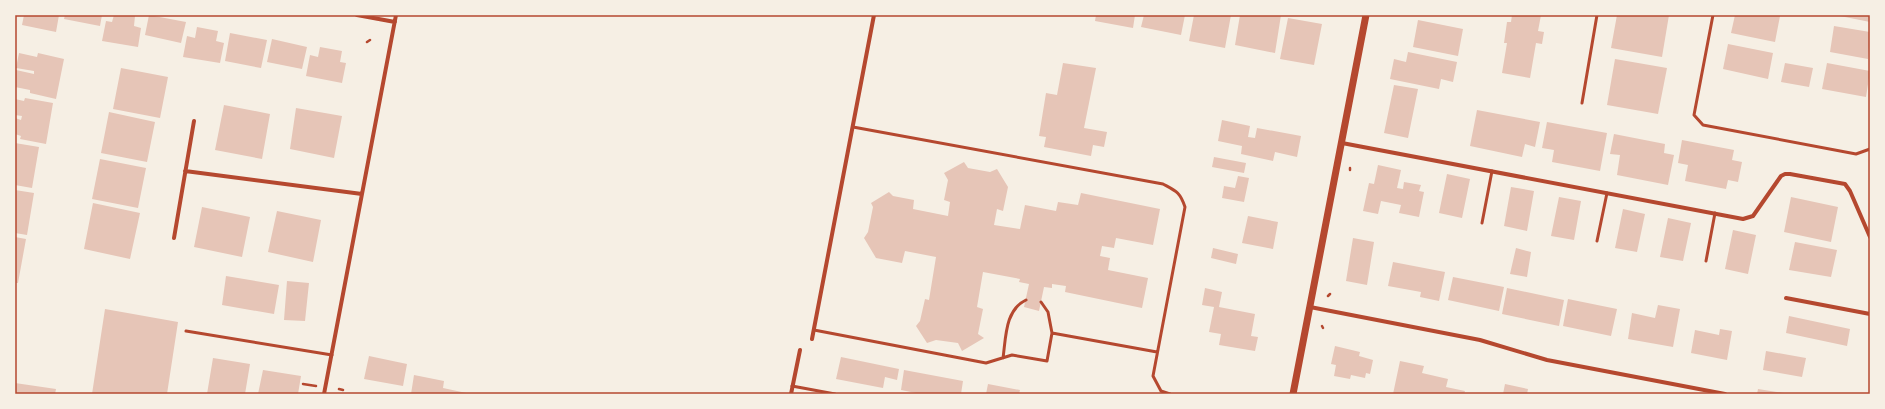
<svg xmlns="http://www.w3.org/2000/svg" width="1885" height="409" viewBox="0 0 1885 409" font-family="'Golos Text',sans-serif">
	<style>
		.building { fill: #e6c5b7 }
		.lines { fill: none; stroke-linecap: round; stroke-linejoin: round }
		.path { stroke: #b5482f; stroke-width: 2.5 }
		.service { stroke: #b5482f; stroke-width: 3 }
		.minor { stroke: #b5482f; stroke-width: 4 }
		.tertiary { stroke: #b5482f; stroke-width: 7 }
		.neatline { fill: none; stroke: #b5482f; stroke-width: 1.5 }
	</style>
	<rect width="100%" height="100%" fill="#f6efe4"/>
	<!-- building -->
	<path class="building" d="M24 15H59L56 32 22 25Z
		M65 15H102L100 26 64 19Z
		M114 15 135 16 134 26 141 28 138 47 102 41 106 21 112 22Z
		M149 15 186 22 181 43 145 35Z
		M1096 15H1135L1133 28 1095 21Z
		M1144 15H1185L1181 35 1141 27Z
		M1194 15H1231L1225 48 1189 41Z
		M1240 15H1281L1275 53 1235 45Z
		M1512 15H1541L1538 31 1544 32 1542 44 1536 43 1530 78 1502 73 1507 43H1504L1507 22H1511Z
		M1617 15H1669L1662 57 1611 48Z
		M1735 15 1780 16 1775 42 1731 33Z
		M1840 15H1870V22L1840 16Z
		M1288 18 1322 24 1314 65 1280 59Z
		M1418 20 1463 29 1458 56 1413 47Z
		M1834 26 1870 32 1868 59 1830 52Z
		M197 27 218 31 216 41 224 43 220 63 183 57 187 36 195 38Z
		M230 33 267 40 261 68 225 61Z
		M272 39 307 47 302 69 267 62Z
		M1728 44 1773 53 1768 79 1723 69Z
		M320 47 342 51 340 62 346 63 342 83 306 76 310 55 318 57Z
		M1408 52 1457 62 1453 82 1441 79 1439 89 1390 79 1394 59 1406 62Z
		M19 53 37 57 38 53 64 59 56 99 30 93V90L15 87 16 70 34 74V71L16 68Z
		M1615 59 1667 68 1658 114 1607 105Z
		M1063 63 1096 68 1084 128 1107 132 1104 147 1093 145 1091 156 1044 147 1046 137 1039 136 1046 93 1057 95Z
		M1785 63 1813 68 1809 87 1781 82Z
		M1827 63 1870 71 1866 97 1822 89Z
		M121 68 168 77 160 118 113 109Z
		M1394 85 1418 89 1408 138 1384 133Z
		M25 98 53 103 46 144 20 139 21 136 15 134V118L21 120 22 116 15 115V99L24 101Z
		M224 105 270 114 262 159 215 150Z
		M296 108 342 116 334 158 290 149Z
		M1477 110 1540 122 1535 147 1525 144 1522 157 1470 146Z
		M109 112 155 122 147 162 101 153Z
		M1222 120 1250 126 1248 137 1255 138 1257 128 1301 136 1297 157 1275 152 1273 161 1241 154 1242 146 1218 141Z
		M1547 122 1607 133 1600 171 1552 162 1554 150 1542 148Z
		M1614 134 1665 144 1664 153 1674 155 1668 185 1617 175 1620 155 1610 154Z
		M1682 140 1734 150 1732 160 1742 162 1738 182 1728 180 1726 189 1685 181 1688 165 1678 163Z
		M15 143 39 147 32 188 15 185Z
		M1214 157 1246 163 1244 173 1212 167Z
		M100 159 146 168 138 208 92 199Z
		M964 162 968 168 990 172 997 169 1008 187 1003 211 997 209 994 225 1020 229 1025 205 1056 211 1058 202 1078 205 1081 193 1160 209 1153 245 1116 238 1114 248 1102 246 1100 256 1110 258 1108 270 1148 278 1142 308 1065 292 1066 286 1052 284V288L1044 287 1039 311 1024 307 1029 284 1019 282 1020 279 983 272 977 307 983 309 978 334 984 338 962 351 958 343 936 340 927 343 916 326 920 321 925 299 929 300 936 257 905 251 902 263 876 258 864 238 868 232 873 207 871 203 889 192 893 196 914 200 913 209 948 216 950 202 944 200 948 180 944 173Z
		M1378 165 1401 170 1397 188 1403 189 1404 182 1421 185 1419 191 1424 192 1419 217 1399 213 1401 205 1381 201 1378 214 1363 211 1369 183 1374 184Z
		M1447 174 1470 179 1462 218 1439 213Z
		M1238 176 1249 178 1244 202 1222 198 1224 186 1235 188Z
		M1511 187 1534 191 1527 231 1504 226Z
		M15 190 34 193 27 235 15 233Z
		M1559 197 1581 201 1574 240 1551 236Z
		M1791 197 1838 207 1831 242 1784 232Z
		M93 203 140 213 130 259 84 249Z
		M202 207 250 217 242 257 194 247Z
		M1623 209 1645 214 1637 252 1615 248Z
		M277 211 321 220 313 262 268 252Z
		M1248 216 1278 222 1273 249 1242 243Z
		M1668 218 1691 223 1683 261 1660 257Z
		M1733 230 1756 235 1748 274 1725 269Z
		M15 237 26 239 18 283H15Z
		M1353 238 1374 242 1367 285 1346 281Z
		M1795 242 1837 250 1831 277 1789 270Z
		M1213 248 1238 254 1236 264 1211 258Z
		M1516 248 1531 252 1527 277 1510 274Z
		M1393 262 1445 272 1439 301 1420 297 1421 292 1388 286Z
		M226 276 279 285 274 314 222 305Z
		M1453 277 1504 287 1499 311 1448 300Z
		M287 281 309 283 305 321 284 320Z
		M1205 288 1222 292 1219 307 1255 314 1251 336 1258 337 1255 351 1219 345 1221 334 1209 332 1214 307 1202 305Z
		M1507 288 1564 300 1559 326 1502 314Z
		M1568 299 1617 309 1611 336 1563 326Z
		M1658 305 1680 309 1673 347 1628 339 1632 313 1655 318Z
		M105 309 178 322 167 394H92Z
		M1789 316 1850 329 1847 346 1786 333Z
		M1720 329 1732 331 1727 360 1691 353 1695 330 1719 335Z
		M1335 346 1360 352 1359 356 1373 360 1370 374 1366 373 1365 378 1351 375 1350 379 1334 376 1336 365 1331 364Z
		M1766 351 1806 358 1802 377 1763 370Z
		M369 356 407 364 403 386 364 379Z
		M841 357 899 369 897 380 885 377 883 388 836 379Z
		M213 358 250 364 245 394H207Z
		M1400 361 1424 366 1422 373 1448 379 1446 387 1465 391 1464 394H1393Z
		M263 370 301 376 298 394H258Z
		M904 370 963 381 961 394H921L901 390Z
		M414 375 444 381 443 388 471 394H411Z
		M15 383 56 389 55 394H15Z
		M988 384 1020 390 1019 394H986Z
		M1505 384 1528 389 1527 394H1503Z
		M1758 389 1784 393V394H1757Z"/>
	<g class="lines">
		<!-- path -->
		<path class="path" d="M367 42 370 40
			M1350 170V168
			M1328 296 1330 294
			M1322 326 1323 328
			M303 384 316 386
			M339 389 343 390"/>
		<!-- service -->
		<path class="service" d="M1713 15 1694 115 1703 125 1856 154 1870 149
			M1582 103 1597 15
			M853 127 1163 184C1176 191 1180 192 1185 207L1153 376 1161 391 1170 394
			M1482 223 1492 171
			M1597 241 1607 193
			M1706 261 1715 213
			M1041 302 1048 312 1052 333
			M814 330 986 363 1012 355 1047 361 1052 333 1157 352
			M186 331 332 355
			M1003 358C1006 337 1005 310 1026 300
			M792 386 835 394"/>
		<!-- minor -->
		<path class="minor" d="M357 15 395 22
			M1342 143 1743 219 1753 216 1781 176 1785 174H1790L1845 184 1850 191 1870 237
			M185 171 362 194
			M174 238 194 121
			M1786 298 1870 314
			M1310 307 1480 340 1547 360 1725 394
			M812 339 874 15
			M324 394 396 15
			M791 394 800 350"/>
		<!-- tertiary -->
		<path class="tertiary" d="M1293 394 1366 15"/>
	</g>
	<!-- border -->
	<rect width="1885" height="409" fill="none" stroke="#f6efe4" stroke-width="32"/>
	<rect x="16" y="16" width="1853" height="377" class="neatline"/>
</svg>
